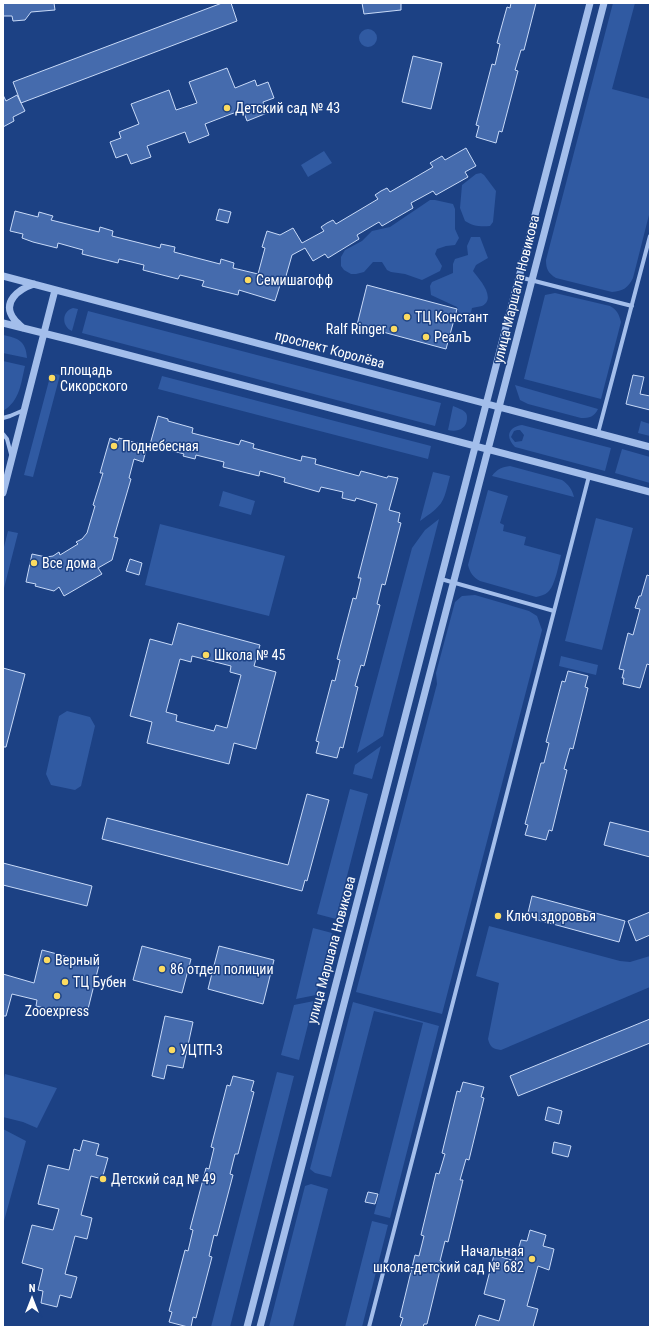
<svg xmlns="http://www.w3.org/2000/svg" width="653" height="1330" viewBox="0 0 653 1330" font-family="'Roboto Condensed',sans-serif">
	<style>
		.green { fill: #305aa2; fill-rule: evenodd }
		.building { fill: #456bad; stroke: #c8daf8; fill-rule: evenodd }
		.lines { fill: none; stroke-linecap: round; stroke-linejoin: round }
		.minor { stroke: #a3beeb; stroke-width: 4 }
		.tertiary { stroke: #a3beeb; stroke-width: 7 }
		.poi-dot { fill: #fbdb61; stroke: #1c4184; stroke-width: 1.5 }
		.labels { text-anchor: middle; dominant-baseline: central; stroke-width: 3; stroke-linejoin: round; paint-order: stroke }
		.poi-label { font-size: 14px; fill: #fff; stroke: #1c4184; text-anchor: start }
		.street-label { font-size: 14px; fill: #fff; stroke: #1c4184 }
	</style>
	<rect width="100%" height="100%" fill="#1c4184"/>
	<!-- green -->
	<path class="green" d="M613 3H635L612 89 650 99V211L633 278C628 288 623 291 612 292L556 278C548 273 546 269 546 260Z
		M359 38a9 9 0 1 1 18 0a9 9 0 1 1-18 0Z
		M324 151 332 163 308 177 301 165Z
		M481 173 484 175 496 191 493 222 490 226C480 227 473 226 465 221L460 208 462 185 476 174Z
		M430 200H435L453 204 455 209V229L459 238 455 245 446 246 437 249 435 254 442 266 440 271 422 280 405 274 391 272 387 270 382 262H373L364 272 356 274H351L344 270 341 266V257L345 250 362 241 372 231 390 227Z
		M471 237H480L488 258 476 265 473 271C479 279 497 298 482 306 479 307 475 307 472 308L469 321 465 322 461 320 457 307 431 295 430 286 432 282 453 273V264L455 259 468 255 467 246Z
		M555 293 610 306C617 310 619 314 621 322L601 399 524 379 545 295Z
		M73 308 78 309 72 331C61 326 62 311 73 308Z
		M88 311 441 403 435 426 82 333Z
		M3 335C18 338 26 341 27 358L3 353Z
		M3 361 25 366C21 383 20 401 3 411Z
		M51 373 60 375 33 477 24 475Z
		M162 376 431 446 428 459 158 389Z
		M515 385 598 409C594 417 590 418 581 418L528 404 520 400Z
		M453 406C457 408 462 409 465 412 467 414 467 416 467 418 467 430 456 432 448 430Z
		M641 421 650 424V436L638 433Z
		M522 425 611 448 605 471 515 447C505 437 508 427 522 425ZM517 430H520L524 435 522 441 515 442 511 437 514 431Z
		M622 449 650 457V483L615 473Z
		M510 466 562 480C569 485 572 489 574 497L492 476C497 469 502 467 510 466Z
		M433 472 450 476C443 504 444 504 420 521Z
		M488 490 508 496 500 523 504 525 503 531 526 537 524 545 561 555C559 564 555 586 548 592 545 595 540 596 536 597L480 581C473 577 470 573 468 565Z
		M223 491 255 501 251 515 219 506Z
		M596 518 633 528 602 650 565 641Z
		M439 519 383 736 357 753 412 548 425 530Z
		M160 524 285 556 269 616 145 585Z
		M8 531 18 533 3 592V551Z
		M475 595 529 611 537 616 542 630 442 1014 356 992 437 684 436 673 455 602 462 596Z
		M561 656 598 665 596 675 559 666Z
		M67 711 90 717 95 726 81 786 75 790 51 785 46 774 59 716Z
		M381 746 372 779 353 774 355 765Z
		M350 789 368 794 336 919 317 914Z
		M489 926 620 961 630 962 650 956V987L501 1050C493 1049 490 1047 488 1039L499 983 476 976Z
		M313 928 332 933 316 995 296 999Z
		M314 1001 299 1060 281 1055 294 1005Z
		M353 1002 439 1026 390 1218 374 1214 423 1023 374 1011 331 1177 315 1173 310 1169Z
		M277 1072 294 1076 230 1327H211Z
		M5 1074 57 1088 37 1128 23 1122 3 1117V1084Z
		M3 1129 26 1141 4 1221H3Z
		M311 1184 328 1189 293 1327H269L305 1186Z
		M372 1221 388 1225 362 1327H345Z"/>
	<!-- building -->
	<path class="building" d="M3 3H54L55 10 31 12 25 20 13 21 12 16H3Z
		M222 3H231L237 21 21 103 13 82Z
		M362 3H401V10L364 14Z
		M511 3H536L524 50H521L515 70 518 71 502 132 499 131 496 143 476 137 479 126 476 125 492 64 495 65 500 44 497 43 507 7 510 8Z
		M413 56 442 63 431 109 402 102Z
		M227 68 235 88 255 80 257 86 268 82 274 98 263 102 267 113 247 121 243 110 231 114 205 124 209 135 189 143 185 132 147 146 151 157 131 164 127 154 116 158 110 142 121 138 119 132 139 124 131 104 169 90 176 110 197 103 189 82Z
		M3 95 6 101 17 95 25 111 13 117 14 121 3 127Z
		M466 148 476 166 465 172 468 177 436 195 433 191 411 203 413 208 382 226 379 222 357 235 359 239 328 258 325 254 313 261 305 248 292 255 284 283 281 282 275 301 239 290 238 295 202 286 204 281 180 275 178 279 143 270 144 265 119 259 118 263 82 254 83 250 58 243 57 248 33 242 22 238 23 234 10 231 15 211 38 217 39 212 53 216 51 220 99 232 100 227 113 231 112 236 160 248 161 244 175 247 174 252 220 264 221 259 234 263 233 268 258 274 265 248 262 247 267 231 280 235 293 228 302 243 324 231 321 227 327 223 333 220 336 224 378 199 375 195 381 191 387 188 390 192 433 167 430 163 442 156 445 160Z
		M219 209 231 212 228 223 216 220Z
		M367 285 457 309 446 349 357 325Z
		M633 375 644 377 640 394 650 396V410L626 404Z
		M158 416 168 419V421L193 428 192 433 239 445 241 440 254 444 253 448 301 461 302 456 316 459 315 464 359 476 361 471 387 478 388 476 398 478 389 510 400 513 398 522 401 523 385 585 382 584 377 604 380 605 364 666 361 665 355 686 358 687 343 748 340 747 337 758 316 753 319 742 316 741 332 680 335 681 340 660 337 659 353 598 356 599 361 578H358L377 504 356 498 355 501 342 498 343 492 321 487 319 492 284 482 285 478 260 471 259 476 223 467 224 462 196 455 195 459 183 456 184 454 159 447V450L149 448Z
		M110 438 118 441 119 438 147 446 143 462 134 459 129 478 131 479 114 537 118 538 112 560 98 568 102 574 64 596 59 587 54 591 35 586 36 584 26 582 32 554 46 557 53 556 59 552 60 555 78 544 76 542 82 539 87 533 95 506 93 505 103 473H100Z
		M130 559 142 563 139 575 126 571Z
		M647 575 650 576V665L647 664 640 688 623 684 624 678H622L624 670 619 669 628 633 633 635 640 609 635 608 639 596H641Z
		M178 623 260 645 254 666 276 672 256 749 234 743 229 764 147 743 152 722 130 716 150 639 172 645ZM192 656 231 666 230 672 241 675 227 728 216 725 214 731 176 721 177 715 166 712 180 659 191 662Z
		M3 668 25 674 6 747H3Z
		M568 671 588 676 585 687 588 688 573 749 570 748 564 769 567 770 552 831 549 830 546 840 525 835 528 825 525 824 541 763H544L549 743 546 742 562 681 565 682Z
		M307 794 329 800 307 881 305 880 302 891 102 839 107 818 288 865Z
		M610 822 650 832V857L604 845Z
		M3 863 92 886 87 906 3 885Z
		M532 896 625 921 619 942 527 917Z
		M650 912V935L636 941 628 921Z
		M142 946 191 959 182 993 133 980Z
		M219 946 274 960 263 1004 208 989Z
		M42 950 99 965 87 1013 74 1010 73 1015 36 1006 37 1000 12 994 6 1016H3V974L34 983Z
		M165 1016 193 1022 183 1068 167 1065 164 1079 152 1076Z
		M650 1019V1043L518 1096 510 1076Z
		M233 1076 254 1081 251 1091 254 1092 238 1154H235L230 1174 233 1175 217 1236 214 1235 209 1256 212 1257 196 1318 193 1317 191 1327H188L169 1322 172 1312 169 1311 185 1250 188 1251 193 1230 190 1229 206 1168 209 1169 214 1148 211 1147 227 1085 230 1086Z
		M463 1082 484 1087 481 1097 484 1098 469 1160 466 1159 460 1180H463L448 1242 445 1241 440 1261 442 1262 427 1324H424L423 1327H400L403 1318 400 1317 415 1255 419 1256 424 1236 421 1235 436 1173 439 1174 445 1154 442 1153 457 1091 460 1092Z
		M548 1107 562 1111 559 1124 545 1120Z
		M83 1140 99 1144 96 1155 108 1158 102 1179 91 1176 88 1188 81 1215 92 1218 87 1239 75 1236 65 1274 77 1277 71 1298 60 1295 57 1307 41 1303 43 1291 38 1290 43 1269 22 1263 32 1225 53 1230 59 1209 38 1204 48 1165 69 1170 74 1149 80 1151Z
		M554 1142 571 1146 568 1157 552 1153Z
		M368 1192 378 1194 375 1204 365 1202Z
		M530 1230 546 1235 543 1246 554 1249 549 1270 538 1266 532 1288 527 1306 538 1309 533 1327H475L479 1315 499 1321 505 1300 484 1294 494 1255 515 1261 521 1240 527 1241Z"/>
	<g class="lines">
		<!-- minor -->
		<path class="minor" d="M519 277 632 306
			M3 418 10 416 24 410
			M598 433 650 236
			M3 434 7 439 11 454
			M441 579 554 611
			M369 1327 589 476"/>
		<!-- tertiary -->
		<path class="tertiary" d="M3 276 650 447
			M3 323 75 341 650 492
			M23 328C20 325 16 322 14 319 1 302 19 289 34 284
			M3 493 55 290
			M247 1327 590 3
			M260 1327 604 3"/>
	</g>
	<!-- markers -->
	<g class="poi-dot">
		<circle cx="227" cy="108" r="4"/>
		<circle cx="248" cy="280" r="4"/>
		<circle cx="407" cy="317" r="4"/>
		<circle cx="394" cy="329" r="4"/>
		<circle cx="426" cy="337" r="4"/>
		<circle cx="52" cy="378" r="4"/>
		<circle cx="114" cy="446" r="4"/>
		<circle cx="34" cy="563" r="4"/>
		<circle cx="206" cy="655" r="4"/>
		<circle cx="498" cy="916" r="4"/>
		<circle cx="47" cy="960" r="4"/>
		<circle cx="162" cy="969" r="4"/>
		<circle cx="65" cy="982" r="4"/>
		<circle cx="57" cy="996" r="4"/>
		<circle cx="172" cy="1050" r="4"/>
		<circle cx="103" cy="1179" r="4"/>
		<circle cx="532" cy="1259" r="4"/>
	</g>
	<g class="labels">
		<!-- poi labels -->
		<g class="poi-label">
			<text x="235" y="108">Детский сад № 43</text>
			<text x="256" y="280">Семишагофф</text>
			<text x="415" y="317">ТЦ Констант</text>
			<text x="386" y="329" text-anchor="end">Ralf Ringer</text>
			<text x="434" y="337">РеалЪ</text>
			<text x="60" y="370">площадь<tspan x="60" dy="16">Сикорского</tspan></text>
			<text x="122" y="446">Поднебесная</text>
			<text x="42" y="563">Все дома</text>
			<text x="214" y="655">Школа № 45</text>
			<text x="506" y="916">Ключ здоровья</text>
			<text x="55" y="960">Верный</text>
			<text x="170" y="969">86 отдел полиции</text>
			<text x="73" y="982">ТЦ Бубен</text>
			<text x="57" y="1011" text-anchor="middle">Zooexpress</text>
			<text x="180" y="1050">УЦТП-3</text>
			<text x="111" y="1179">Детский сад № 49</text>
			<text x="524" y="1251" text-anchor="end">Начальная<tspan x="524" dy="16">школа-детский сад № 682</tspan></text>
		</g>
		<!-- street labels -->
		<g class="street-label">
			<text transform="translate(516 289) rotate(-76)">улица Маршала Новикова</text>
			<text transform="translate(330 349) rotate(15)">проспект Королёва</text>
			<text transform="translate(331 950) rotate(-75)">улица Маршала Новикова</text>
		</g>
	</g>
	<!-- border -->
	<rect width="653" height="1330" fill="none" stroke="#ffffff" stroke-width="8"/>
	<!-- north arrow -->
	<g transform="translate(32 1298)" stroke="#1c4184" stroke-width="3" paint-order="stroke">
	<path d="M0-3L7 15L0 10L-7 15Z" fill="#ffffff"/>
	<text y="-6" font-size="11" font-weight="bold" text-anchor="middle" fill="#ffffff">N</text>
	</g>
</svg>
